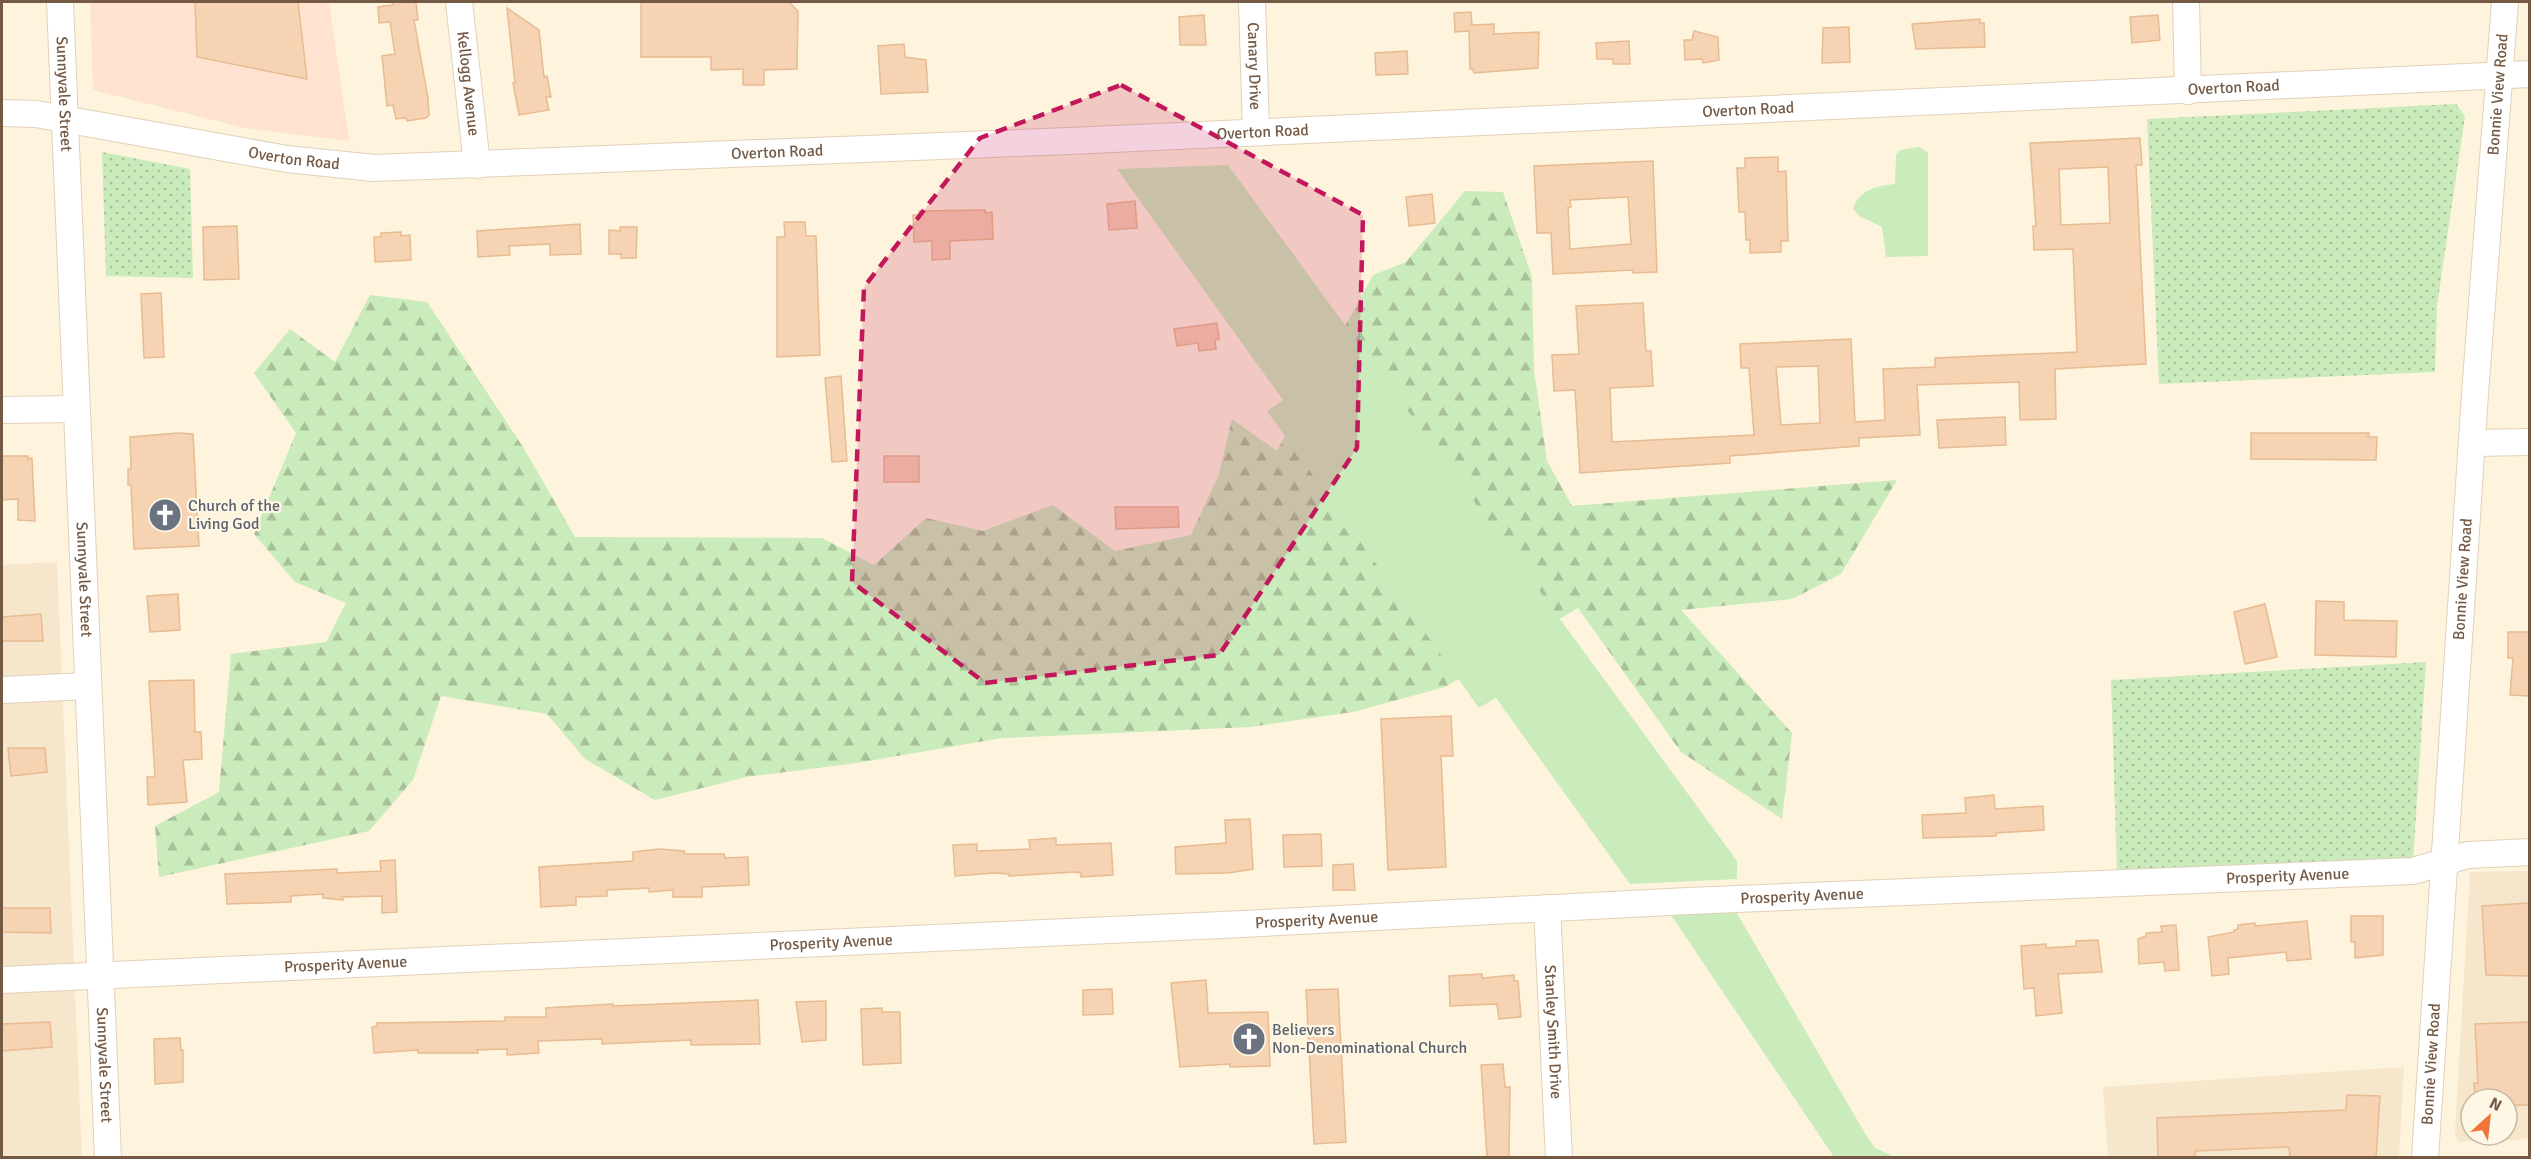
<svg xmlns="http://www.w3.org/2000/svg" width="2531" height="1159" viewBox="0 0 2531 1159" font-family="Signika,sans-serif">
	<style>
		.residential { fill: #f6e6cb; fill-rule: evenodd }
		.commercial { fill: #ffe2d0 }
		.grass { fill: url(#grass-dots) }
		.forest { fill: url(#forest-firs) }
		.park { fill: #caebbb }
		.building { fill: #f5d3b3; stroke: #e8bb92; stroke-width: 1.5; fill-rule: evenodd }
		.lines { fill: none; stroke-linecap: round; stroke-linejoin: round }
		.minor-casing { stroke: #e2d0b9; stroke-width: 28 }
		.minor { stroke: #fff; stroke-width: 26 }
		.marked { fill: #c2185b; fill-opacity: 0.2; stroke: #c2185b; stroke-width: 4.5; stroke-dasharray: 12 8; stroke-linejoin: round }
		.labels { text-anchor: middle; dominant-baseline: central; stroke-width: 4.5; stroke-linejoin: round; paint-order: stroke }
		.street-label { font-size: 16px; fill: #745a45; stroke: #fff7e5 }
		.worship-label { font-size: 16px; fill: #5b616d; stroke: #fff7e5; text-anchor: start }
	</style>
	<defs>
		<pattern id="grass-dots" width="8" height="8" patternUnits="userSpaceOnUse" patternTransform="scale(1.5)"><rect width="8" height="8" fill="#caebbb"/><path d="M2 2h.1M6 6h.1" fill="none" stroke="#a9c19a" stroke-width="1.8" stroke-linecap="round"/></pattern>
		<pattern id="forest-firs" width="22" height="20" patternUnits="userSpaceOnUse" patternTransform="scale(1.5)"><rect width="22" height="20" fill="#caebbb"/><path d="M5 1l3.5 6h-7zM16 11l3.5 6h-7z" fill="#a9c19a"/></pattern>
	</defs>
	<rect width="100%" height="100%" fill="#fef4dd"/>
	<!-- residential -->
	<path class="residential" d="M57 562 82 1157 2 1158V565Z
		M2529 871V1139L2458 1142 2455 1132 2470 872ZM2471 1099H2507V1135H2471Z
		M2404 1067 2399 1157H2108L2103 1087Z"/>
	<!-- commercial -->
	<path class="commercial" d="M90 2H329L349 141 249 129 93 90Z"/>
	<!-- grass -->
	<path class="grass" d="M2456 104 2465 116 2437 306 2435 372 2159 384 2147 119Z
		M102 152 190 169 193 278 106 276Z
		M2426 662 2413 861 2117 873 2111 680Z"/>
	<!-- forest -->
	<path class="forest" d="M1465 191 1503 192 1532 277 1534 370 1547 461 1572 506 1897 480 1841 574 1792 599 1681 610 1792 733 1782 819 1681 752 1578 608 1445 687 1353 712 1250 727 1002 738 857 763 746 777 655 800 585 759 547 714 441 696 413 780 369 831 159 877 155 826 219 792 231 654 326 642 346 603 295 582 254 534 296 433 254 373 290 329 335 362 370 295 427 302 523 447 575 537 822 538 874 565 926 518 983 531 1053 505 1115 551 1191 535 1219 474 1232 419 1277 451 1373 275 1406 262Z"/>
	<!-- park -->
	<path class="park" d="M1919 147 1928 152V256L1886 257 1882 227 1859 216 1853 209C1859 190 1876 186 1895 184L1896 155 1900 150Z
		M1228 165 1737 861V879L1630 884 1496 698 1479 708 1267 411 1283 400 1117 169Z
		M1735 910 1866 1135 1875 1148 1895 1157H1834L1669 912Z"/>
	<!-- building -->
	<path class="building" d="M195 2H298L307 79 197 57Z
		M392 2H416L418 20H414L428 98 429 115 426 118 407 121 406 118 396 119 393 105 387 106 382 56 395 54 390 22 379 23 378 7 393 5Z
		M641 2H789L798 11 797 69 764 70V85H743V69L711 70V57H641Z
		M507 8 539 30 544 77 547 76 551 97H546L549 110 519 115 513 83H515Z
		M1471 12 1472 25 1494 24V34L1539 32 1538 68 1474 73 1473 69H1470L1469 31 1455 32 1454 13Z
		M1204 15 1206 45H1180L1179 17Z
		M2158 15 2160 40 2132 43 2130 17Z
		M1980 19V23H1984L1985 47 1916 49 1912 24Z
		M1849 27 1850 62 1822 63 1823 28Z
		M1694 31 1718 37 1719 60 1703 63 1702 59 1685 60 1684 40H1692Z
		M1629 41 1630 64H1613V59H1597L1596 43Z
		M904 44 905 57 926 60 928 92 881 94 878 46Z
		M1407 51 1408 74 1376 75 1375 53Z
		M2140 138 2142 165H2136L2146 364 2055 369 2056 419 2020 420 2019 382 1917 385 1920 435 1859 438V446L1730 456V463L1580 473 1575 390 1554 391 1552 355 1579 354 1576 306 1643 303 1646 351H1651L1653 386 1610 388 1612 442 1754 435 1749 368H1741L1740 344 1851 339 1855 422 1885 420 1883 369 1935 367V358L2077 352 2073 249 2034 250 2033 226H2036L2030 143ZM2108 167 2110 223 2061 225 2059 169ZM1818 366 1820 423 1781 425 1776 367Z
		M1778 157V172L1786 171 1788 241H1781V252L1750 253V240H1746L1745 212H1739L1737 168H1745V158Z
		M1653 161 1657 272 1633 273V270L1553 274 1551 233H1537L1534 166ZM1628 197 1631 244 1570 249 1568 207H1571L1570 200Z
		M1432 194 1435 223 1409 226 1406 197Z
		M1135 201 1137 228 1109 230 1107 204Z
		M985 210V213L992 212 993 239 950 241V259L932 260V241L914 242 913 215H919V211Z
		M784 222H805L806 236H816L820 355 777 357V237H785Z
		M580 224 581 254 550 255V244L509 246 510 255 478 257 477 231Z
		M237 226 239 279 204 280 203 227Z
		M620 227H637L636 258H621V254H609V230L620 231Z
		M401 232V236L410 235 411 260 375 262 374 237H381V233Z
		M161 293 164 357 144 358 141 294Z
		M1217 323 1219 339 1215 340 1216 349 1199 351 1198 343 1177 346 1174 329Z
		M841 376 847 461 832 462 825 378Z
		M2005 417 2006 445 1939 448 1937 420Z
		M178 433 193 434 199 546 134 549 131 485H128V469H131L130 437Z
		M2251 433H2369L2368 437H2377L2376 460 2251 459Z
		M2 456H28V459L32 458 35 521 18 520V499L2 500Z
		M884 456H919V482H884Z
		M1115 507H1178L1179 527 1116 529Z
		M178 594 180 630 150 632 147 596Z
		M2316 601 2344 602V620L2397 621 2396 657 2315 655Z
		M2265 604 2277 657 2245 664 2234 612Z
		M41 614 43 641H2V617Z
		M2508 632H2529V696L2510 695 2513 658H2508Z
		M194 680 195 732H201L202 759 183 760 187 802 148 805 147 777H155L149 681Z
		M1451 716 1453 756H1441L1446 867 1388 870 1381 719Z
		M8 748H45L47 772 11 776Z
		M1994 795 1995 809 2043 806 2044 830 1996 833V836L1923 838 1922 815 1966 813 1965 798Z
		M1250 819 1253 869 1228 873 1176 874 1175 847 1226 843 1225 820Z
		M1321 834 1322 866 1284 867 1283 835Z
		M1056 838V845L1111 843 1113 875 1081 877V873L1075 872 1009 876V874L995 873 955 876 953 845 977 844V851L1030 849 1029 840Z
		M659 849 684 851 685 854H724L725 858 748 857 749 885 702 887V897H673V890L649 892V888L607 890V896L576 897V905L541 907 539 867 633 861V852Z
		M395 860 397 912 382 913V896L342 897 343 900 323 898V894L291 896V902L227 904 225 874 337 869V873L381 871 380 861Z
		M1353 864 1355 890H1333V865Z
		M2529 903V976L2486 975 2482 906Z
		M2 908H50L51 933 2 932Z
		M2351 916H2383V955L2355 958V942H2351Z
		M2307 921 2311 959 2287 961 2286 952 2228 958 2229 974 2212 976 2208 937 2234 932V930L2238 929V925L2255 923V926Z
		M2176 925 2179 970 2165 971 2164 962 2139 964 2138 939 2146 936V933L2162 932 2161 926Z
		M2098 940 2102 972 2058 974 2062 1013 2036 1016 2034 988 2024 989 2021 946 2046 944V948L2076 946V941Z
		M1482 974V978L1514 975V981H1518L1521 1017 1499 1019 1497 1004 1450 1006 1449 976Z
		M1206 980 1208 1013 1268 1012 1270 1066 1230 1067V1064L1180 1067 1171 983Z
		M1112 989 1113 1014 1083 1015V990Z
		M1338 989 1346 1142 1314 1144 1306 990Z
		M758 1000 760 1044 691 1045V1040L602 1044V1039L538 1041 539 1053 507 1055V1049L477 1050 478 1053H418V1050L374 1053 372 1027 377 1026V1023L505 1021V1017H546V1008L613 1004V1006Z
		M826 1001V1040L802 1042 796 1002Z
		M882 1008V1012H900L901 1063 863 1065 861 1009Z
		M50 1022 52 1047 2 1051V1024Z
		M2529 1022V1105H2507V1099H2475L2474 1083H2478L2475 1024Z
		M180 1038 181 1050H183V1082L155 1084 154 1039Z
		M1503 1064 1505 1087H1510L1509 1158H1487L1481 1065Z
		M2347 1095 2380 1096 2376 1158H2290L2289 1147 2195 1151V1158H2158L2157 1118 2346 1110Z"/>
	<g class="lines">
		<!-- minor casing -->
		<g class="minor-casing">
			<g id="minor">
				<path id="s1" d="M60 2 108 1158"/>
				<path id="s2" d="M459 2 477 165"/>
				<path id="s3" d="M1252 2 1256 132"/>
				<path d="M2186 2 2188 91"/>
				<path id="s4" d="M2 113 36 114 287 159 374 168 1069 141 2530 74"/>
				<path d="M2 410 76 409"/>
				<path d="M2473 443 2530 442"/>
				<path d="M2 690 87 686"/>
				<path id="s5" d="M1547 908 1559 1158"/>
				<path id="s6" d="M2 980 1222 925 1688 901 2413 871 2468 855 2530 852"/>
				<path id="s7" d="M2425 1158 2475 394 2505 2"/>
			</g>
		</g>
		<!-- minor -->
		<use href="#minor" class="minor"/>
	</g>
	<!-- marked area -->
	<path class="marked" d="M1121 85 1363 215 1357 448 1219 655 985 683 852 582 864 287 980 138Z"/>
	<!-- icons -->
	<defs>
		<g id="church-disc" transform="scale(1.725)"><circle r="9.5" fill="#6b7280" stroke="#fff7e5"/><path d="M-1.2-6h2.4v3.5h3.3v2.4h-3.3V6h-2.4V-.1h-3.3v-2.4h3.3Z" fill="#fff"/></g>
	</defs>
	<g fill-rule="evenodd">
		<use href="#church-disc" x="165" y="515"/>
		<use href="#church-disc" x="1249" y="1039"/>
	</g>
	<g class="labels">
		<!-- street labels -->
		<g class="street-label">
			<text stroke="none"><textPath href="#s3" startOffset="64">Canary Drive</textPath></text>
			<text stroke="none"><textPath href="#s2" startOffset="82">Kellogg Avenue</textPath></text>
			<text stroke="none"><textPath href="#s4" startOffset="2238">Overton Road</textPath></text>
			<text stroke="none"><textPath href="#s1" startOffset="92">Sunnyvale Street</textPath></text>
			<text stroke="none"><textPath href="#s7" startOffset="1066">Bonnie View Road</textPath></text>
			<text stroke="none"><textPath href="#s4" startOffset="1752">Overton Road</textPath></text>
			<text stroke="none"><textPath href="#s4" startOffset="1266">Overton Road</textPath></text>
			<text stroke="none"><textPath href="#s4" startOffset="780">Overton Road</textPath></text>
			<text stroke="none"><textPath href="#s4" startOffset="296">Overton Road</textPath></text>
			<text stroke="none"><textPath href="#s7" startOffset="580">Bonnie View Road</textPath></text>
			<text stroke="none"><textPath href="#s1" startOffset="578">Sunnyvale Street</textPath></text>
			<text stroke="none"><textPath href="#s6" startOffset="2288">Prosperity Avenue</textPath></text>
			<text stroke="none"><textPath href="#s6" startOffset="1802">Prosperity Avenue</textPath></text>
			<text stroke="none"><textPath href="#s6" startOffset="1316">Prosperity Avenue</textPath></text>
			<text stroke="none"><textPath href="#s6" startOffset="830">Prosperity Avenue</textPath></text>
			<text stroke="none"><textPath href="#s6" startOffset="344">Prosperity Avenue</textPath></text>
			<text stroke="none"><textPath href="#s5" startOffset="124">Stanley Smith Drive</textPath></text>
			<text stroke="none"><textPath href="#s7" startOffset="94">Bonnie View Road</textPath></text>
			<text stroke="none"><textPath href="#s1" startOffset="1064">Sunnyvale Street</textPath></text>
		</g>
		<!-- worship labels -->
		<g class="worship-label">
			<text x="188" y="506">Church of the<tspan x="188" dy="18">Living God</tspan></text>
			<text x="1272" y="1030">Believers<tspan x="1272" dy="18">Non-Denominational Church</tspan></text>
		</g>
	</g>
	<!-- border -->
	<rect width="2531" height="1159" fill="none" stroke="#745a45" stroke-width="6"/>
	<!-- north arrow -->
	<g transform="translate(2489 1117) rotate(27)"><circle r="28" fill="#fff7e5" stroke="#c7b8a5" stroke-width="1.5"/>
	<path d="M0-4.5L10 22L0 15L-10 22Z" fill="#f17339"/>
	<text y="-9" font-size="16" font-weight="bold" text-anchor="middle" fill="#745a45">N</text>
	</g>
</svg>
